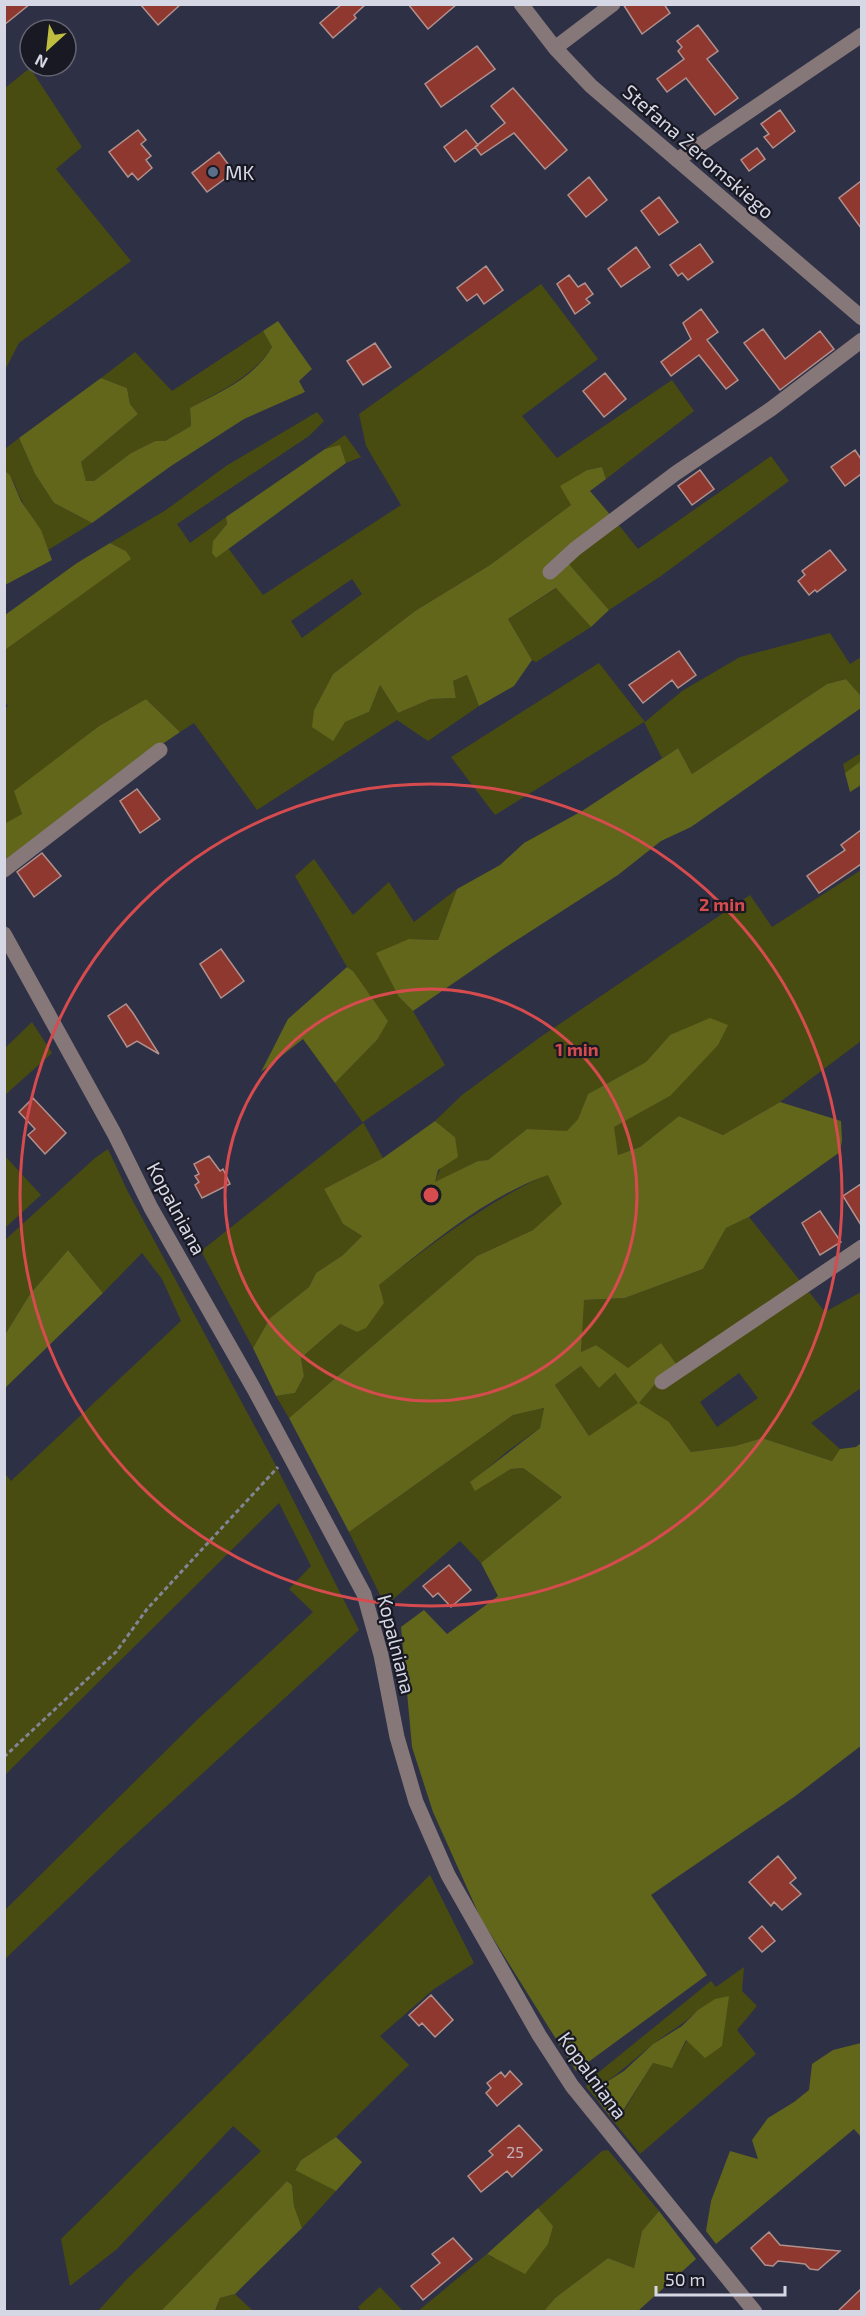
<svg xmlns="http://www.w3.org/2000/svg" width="866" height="2316" viewBox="0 0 866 2316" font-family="'Exo 2',sans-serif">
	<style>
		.green { fill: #494c10; fill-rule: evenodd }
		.forest { fill: #61661a; fill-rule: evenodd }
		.building { fill: #8f3830; stroke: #b1918d; stroke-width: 1.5 }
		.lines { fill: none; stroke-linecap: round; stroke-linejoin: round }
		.path { stroke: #838597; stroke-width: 3; stroke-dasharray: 4.5 3; stroke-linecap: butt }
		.minor { stroke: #867779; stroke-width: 15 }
		.ring { fill: none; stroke: #d64b4e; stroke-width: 3 }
		.service-dot { fill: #5c6f8a; stroke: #181923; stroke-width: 2 }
		.labels { text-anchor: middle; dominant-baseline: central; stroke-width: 4.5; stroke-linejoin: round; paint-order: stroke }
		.number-label { font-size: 16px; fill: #c4afb8 }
		.street-label { font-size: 20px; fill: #d5d7e5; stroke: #181923 }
		.poi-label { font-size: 20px; fill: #d5d7e5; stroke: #181923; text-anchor: start }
		.centre { fill: #d64b4e; stroke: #181923; stroke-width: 3 }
		.ring-label { font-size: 18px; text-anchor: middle; font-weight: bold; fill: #d64b4e; stroke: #181923; stroke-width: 4.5; stroke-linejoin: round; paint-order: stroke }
	</style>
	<rect width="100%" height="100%" fill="#2e3046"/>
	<!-- green -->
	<path class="green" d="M30 68 82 147 56 169 131 261 19 343 5 370V88Z
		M541 284 598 359 522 416 557 458 672 380 694 411 606 479 602 467 587 470 561 486 571 505 490 565 415 611 333 674 314 710 345 722 369 712 380 685 398 713 431 699 456 698 453 681 467 675 479 706 428 741 397 720 257 810 194 723 180 732 146 699 99 726 15 791 22 814 5 824 4 709 8 706 5 702V650L130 559 126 551 110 543 166 510 226 466 317 412 324 421 309 436 177 524 190 543 226 517 227 524 213 541 216 558 228 548 263 595 401 505 366 446 359 414ZM352 579 362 594 302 638 291 621Z
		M263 331 272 347C252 378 221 390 190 408L191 426 165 441H155L131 453 94 481 86 482 81 462 138 414 130 404 127 388 101 378 135 352 172 391Z
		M345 435 361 457 346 463 340 446 325 449Z
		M19 438 35 474 54 503 92 523 48 550C42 531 30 517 21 499 16 489 14 478 5 470V449Z
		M771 456 789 481 661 576 609 610 568 563 618 524 638 549Z
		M557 588 591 627 536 662 532 660 508 619Z
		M830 633 850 664 861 657V696L846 679 827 684 692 774 678 748 662 758 644 722 495 815 451 757 599 663 645 722 682 691 740 657Z
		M861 753V761L845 773 843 764Z
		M314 859 353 915 389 882 414 922 457 889 438 940 409 939 399 997 413 1011 445 1065 363 1122 383 1158 324 1189 343 1224 362 1236 343 1255 316 1273 309 1287 270 1318 253 1348 201 1251 363 1123 335 1083 377 1040 353 971 347 967 295 876Z
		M861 870V1041L780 1102 723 1135 679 1116 640 1147 618 1155 613 1127 670 1096V1035L646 1062 588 1094 578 1119 567 1132 527 1129 488 1160 478 1161 434 1183 455 1137 435 1121 462 1095 539 1038 750 895 772 927Z
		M32 1022 52 1053 5 1095V1048Z
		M108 1149 128 1192 274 1462 359 1630 121 1848 5 1959V1910L198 1719 313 1612 289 1589 311 1566 279 1503 5 1775V1474L11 1481 181 1321 162 1279 142 1253 103 1293 68 1250 30 1294 6 1333 5 1332V1240L95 1158Z
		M5 1156 41 1195 5 1228Z
		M548 1174 563 1204 533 1230 477 1256 289 1418 276 1396 295 1393 304 1376 301 1358 340 1324 357 1332 384 1303 378 1285C435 1242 483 1204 548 1174Z
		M749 1217 825 1312 861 1292V1388L811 1423 840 1449 832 1461 762 1438 735 1446 691 1452 669 1422 589 1436 555 1385 581 1366 615 1373 639 1403 656 1383 617 1362 596 1345 581 1352 583 1300 625 1298 703 1269 726 1228ZM739 1373 758 1398 717 1427 700 1402Z
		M544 1408 540 1428 509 1450 471 1482 475 1490 511 1469 523 1468 562 1497 481 1563 460 1541 390 1602 382 1599 349 1532 513 1415Z
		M430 1875 474 1963 434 1989 380 2036 409 2065 336 2137 301 2160 295 2169 336 2191 302 2228 294 2206 292 2185 287 2181 161 2311H98L128 2278 261 2151 233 2126 117 2249 70 2286 61 2239Z
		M744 1967 742 1991 757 2006 737 2030 756 2054 640 2154 610 2117 622 2114 653 2063 672 2067 687 2040 705 2057 698 2010C683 2025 668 2032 652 2045 634 2059 619 2074 600 2086L599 2102 586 2087 588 2081 711 1981 716 1987Z
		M608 2150 659 2211 642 2231 634 2268 608 2258 555 2298 544 2311 417 2312 487 2254 493 2258 553 2226 538 2208 602 2151Z
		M380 2287 403 2311H361L358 2307Z
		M235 2294 253 2311 215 2312 220 2298Z"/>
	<!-- forest -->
	<path class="forest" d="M278 321 312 369 299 381 305 392 244 419 171 466 92 523 54 503 35 474 19 438 101 378 127 388 130 404 138 414 81 462 86 481H94L131 453 155 441H165L191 426 190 408C221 391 253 379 272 347L263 331Z
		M340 445 346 463 216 558 212 553 213 541 227 524 226 517 325 449Z
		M602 467 606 479 590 491 618 524 568 563 609 610 591 627 556 588 508 619 532 660 514 686 479 706 467 675 453 681 456 698 431 699 398 713 380 685 369 712 345 722 333 741 312 727 314 710 333 674 415 611 490 565 571 505 560 486 587 470Z
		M4 470 10 475 21 501 41 530 52 560 5 585Z
		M110 543 126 551 131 559 5 650V615L77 563Z
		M846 679 861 696V708L691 827 661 841 618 875 503 949 413 1011 399 997 376 953 409 939 438 940 457 889 500 865 524 843 582 811 678 748 692 774 827 684Z
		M146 699 180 732 123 771 5 860 4 824 22 814 14 791 99 726Z
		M861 761V785L850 792 845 773Z
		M347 967 353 971 388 1021 377 1040 335 1083 303 1039 261 1072 288 1019Z
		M710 1018 728 1025 718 1045 670 1096 614 1127 618 1155 640 1147 679 1116 723 1135 780 1102 841 1121 842 1140 840 1152 749 1217 726 1228 703 1269 625 1298 584 1300 581 1352 596 1345 628 1368 661 1343 679 1368 656 1383 639 1403 669 1422 691 1452 735 1446 762 1438 832 1461 840 1449 856 1447 861 1443 862 1745 794 1797 651 1895 707 1975 576 2071 481 1919 433 1812 412 1747 401 1627 424 1610 447 1634 498 1596 481 1563 562 1497 523 1468 511 1469 475 1491 470 1482 540 1428 544 1408 513 1415 349 1532 289 1418 477 1256 533 1230 562 1204 548 1175C485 1197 431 1244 379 1285L384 1303 366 1328 357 1332 340 1324 301 1358 304 1376 295 1393 276 1396 253 1348 270 1318 309 1287 316 1273 343 1255 362 1236 343 1224 324 1189 383 1158 435 1121 455 1137 458 1157 438 1170 435 1182 478 1161 488 1160 527 1129 567 1131 578 1119 588 1094 646 1062 670 1035ZM581 1366 599 1388 615 1373 638 1403 589 1436 555 1385Z
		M68 1250 103 1293 5 1388V1332L6 1333 30 1294Z
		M729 1996 722 2046 705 2058 686 2040 672 2068 653 2063 621 2114 610 2117 599 2102 600 2086 624 2071 653 2044 682 2026 698 2010 715 1999Z
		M861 2043V2137L854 2129 716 2244 706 2231 711 2201 730 2151 758 2159 752 2140 768 2118 794 2102 809 2090 812 2064 833 2050Z
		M336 2137 362 2162 336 2191 295 2170 301 2160Z
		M287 2181 292 2185 294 2206 302 2228 235 2294 220 2298 215 2311H161Z
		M538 2208 553 2226 548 2244 525 2274 487 2254Z
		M659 2211 696 2259 638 2311H544L555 2298 608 2258 634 2268 642 2231Z"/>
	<!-- building -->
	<path class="building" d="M4 4H30L4 25Z
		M140 4H181L158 25Z
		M342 4H366L354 15 356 18 333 38 320 23Z
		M408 4H457L428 29Z
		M623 4H664L670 13 642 34Z
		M698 25 718 51 707 59 738 98 715 115 686 78 667 92 657 79 684 59 678 51 682 47 677 41Z
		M477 46 495 69 441 107 425 84Z
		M513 88 567 150 545 169 514 133 481 155 475 147 505 123 491 106Z
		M780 110 795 131 773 148 764 137 769 134 761 124Z
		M138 130 146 140 141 144 151 156 146 160 152 168 138 180 132 173 128 177 109 152Z
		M466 130 478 145 455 162 444 147Z
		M757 148 765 159 749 171 741 160Z
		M219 152 234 172 207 192 192 173Z
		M589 177 607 200 586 217 568 195Z
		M861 181V228L839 198Z
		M659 197 678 222 659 235 641 211Z
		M700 244 713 262 688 280 682 273 678 276 670 265Z
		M636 247 650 267 621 287 608 269Z
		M486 266 503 290 484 304 477 294 467 301 457 288Z
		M569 275 578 287 585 283 593 294 586 299 590 303 575 314 557 284Z
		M701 309 718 332 707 340 738 380 726 389 699 355 671 376 661 362 691 339 683 323Z
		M763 329 785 359 820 331 834 349 780 390 744 343Z
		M375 343 391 367 363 385 347 361Z
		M605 373 626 399 604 417 583 391Z
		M855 450 861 459V474L845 486 831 467Z
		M700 470 714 489 692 505 678 486Z
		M830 550 846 570 817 592 815 590 809 595 798 581 805 575 802 571Z
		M679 651 696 675 678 688 672 680 643 703 629 685Z
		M137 789 160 819 140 833 120 801Z
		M861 830V864L819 893 807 876 845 850 841 845Z
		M42 853 61 876 34 897 17 872Z
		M221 949 244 981 221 998 200 964Z
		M126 1004 133 1013 159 1054 137 1041 127 1047 108 1016Z
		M33 1098 66 1133 45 1154 28 1135 35 1129 19 1112Z
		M209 1156 220 1171 223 1169 230 1184 202 1198 195 1185 199 1182 195 1176 199 1174 194 1164Z
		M861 1184V1225L843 1196Z
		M820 1211 841 1242 820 1255 802 1223Z
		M449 1565 471 1590 451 1607 438 1593 433 1597 423 1586Z
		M778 1856 796 1878 790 1883 801 1894 782 1910 774 1902 771 1906 749 1882Z
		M762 1926 775 1941 762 1952 749 1938Z
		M431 1995 453 2020 435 2037 422 2023 419 2026 409 2015Z
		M510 2071 522 2084 497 2106 486 2093 491 2088 487 2083 501 2072 505 2077Z
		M519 2125 542 2150 512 2177 507 2171 481 2192 468 2176 493 2155 489 2151Z
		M769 2232 780 2245 840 2251 818 2270 810 2269 805 2264 788 2262 778 2261 773 2266 765 2265 751 2248Z
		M453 2238 472 2259 423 2300 411 2286 440 2263 432 2254Z
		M861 2289V2312H837Z"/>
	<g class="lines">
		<!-- path -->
		<path class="path" d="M4 1757 116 1652 147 1609 278 1467"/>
		<!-- minor -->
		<path class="minor" d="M521 4 555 48 591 86 862 318
			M555 48 613 4
			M677 160 862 35
			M550 572 575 549 676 473 771 409 862 340
			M4 870 160 750
			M4 934 114 1133 151 1208 254 1389 364 1594 381 1655 397 1737 416 1802 448 1875 539 2035 572 2086 755 2312
			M662 1382 862 1247"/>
	</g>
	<!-- distance rings -->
	<g class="ring">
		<circle cx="431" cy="1195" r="206"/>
		<circle cx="431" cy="1195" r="411"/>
	</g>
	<!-- markers -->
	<circle class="service-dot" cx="213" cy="172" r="6"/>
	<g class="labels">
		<!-- number labels -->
		<g class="number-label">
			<text x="515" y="2151">25</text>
		</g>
		<!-- street labels -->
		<g class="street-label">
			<text transform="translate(699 151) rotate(41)">Stefana Żeromskiego</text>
			<text transform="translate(177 1208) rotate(62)">Kopalniana</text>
			<text transform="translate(397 1644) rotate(76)">Kopalniana</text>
			<text transform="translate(593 2075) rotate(54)">Kopalniana</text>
		</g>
		<!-- poi labels -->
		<g class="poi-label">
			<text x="225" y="172">MK</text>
		</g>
	</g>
	<circle cx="431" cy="1195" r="9" class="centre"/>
	<g class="ring-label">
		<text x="722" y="911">2 min</text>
		<text x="577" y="1056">1 min</text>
	</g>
	<!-- border -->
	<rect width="866" height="2316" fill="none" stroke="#d5d7e5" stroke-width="12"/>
	<!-- north arrow -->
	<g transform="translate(48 48) rotate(207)"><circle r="28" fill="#181923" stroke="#646571" stroke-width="1.5"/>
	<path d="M0-4.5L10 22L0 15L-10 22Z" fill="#c0be41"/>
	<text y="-9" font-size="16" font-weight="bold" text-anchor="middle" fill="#d5d7e5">N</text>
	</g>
	<!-- scale -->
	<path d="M656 2286v9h129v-9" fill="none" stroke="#d5d7e5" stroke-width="3"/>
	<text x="665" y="2286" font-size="18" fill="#d5d7e5" stroke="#181923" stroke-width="4.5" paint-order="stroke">50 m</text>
</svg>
